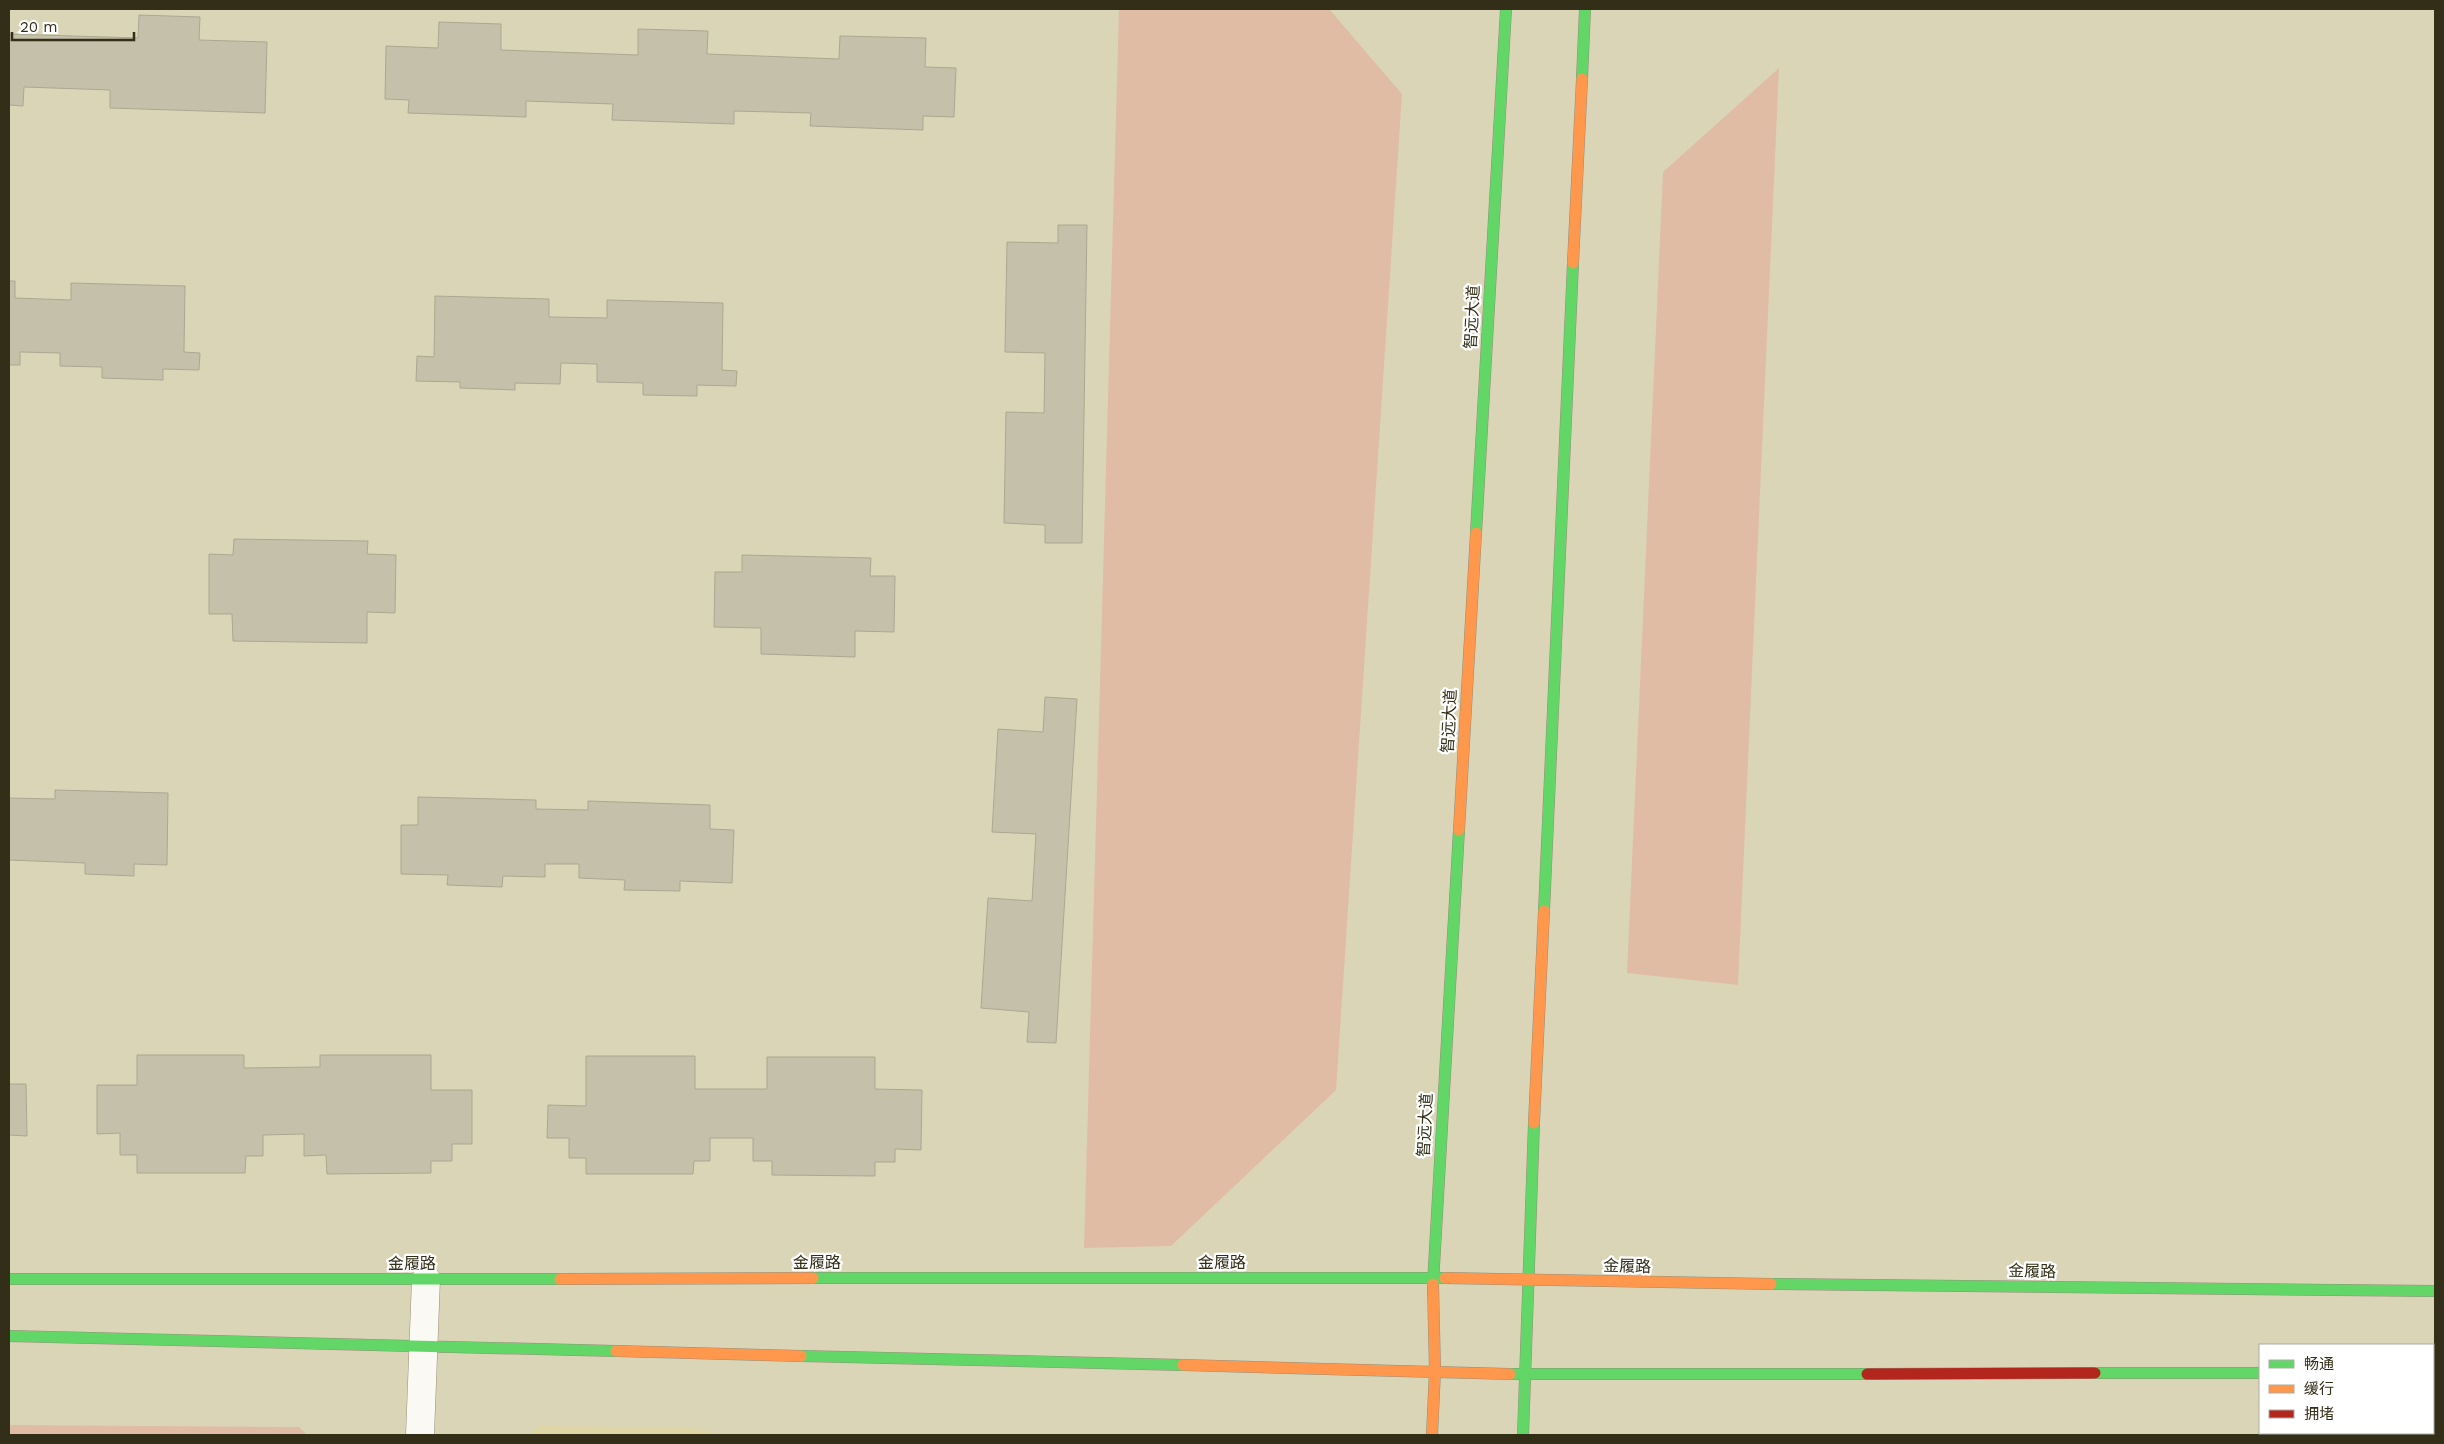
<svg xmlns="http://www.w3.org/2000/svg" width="2444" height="1444" viewBox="0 0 2444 1444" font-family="'Work Sans','Noto Sans SC',sans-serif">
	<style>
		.built { fill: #dfd6a6 }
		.green { fill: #e0bca5 }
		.building { fill: #c5c0a9; stroke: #aca790 }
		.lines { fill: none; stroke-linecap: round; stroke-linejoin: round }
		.street-casing { stroke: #948f79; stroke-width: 29 }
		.fast-casing { stroke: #948f79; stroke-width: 12 }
		.slow-casing { stroke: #948f79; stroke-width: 12 }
		.jam-casing { stroke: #948f79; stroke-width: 12 }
		.street { stroke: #faf9f4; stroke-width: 28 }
		.fast { stroke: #63d668; stroke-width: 11 }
		.slow { stroke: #ff974d; stroke-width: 11 }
		.jam { stroke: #b3261e; stroke-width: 11 }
		.labels { text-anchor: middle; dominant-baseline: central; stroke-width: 4.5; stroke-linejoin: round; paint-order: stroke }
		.street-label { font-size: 16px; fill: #322e18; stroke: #fff }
	</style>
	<rect width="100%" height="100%" fill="#dbd5b8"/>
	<!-- built -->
	<path class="built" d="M537 1426 693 1428 727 1435H529Z"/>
	<!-- green -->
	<path class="green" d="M1119 9H1329L1402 94 1336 1090 1171 1246 1084 1248Z
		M1779 68 1738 985 1627 973 1663 172Z
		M9 1425 299 1427 307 1435H9Z"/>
	<!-- building -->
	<path class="building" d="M139 15 200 17 199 40 267 42 265 113 110 108V90L24 87 23 106 9 105V34L138 38Z
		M439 22 501 24V50L638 55V29L708 31 707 54 839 59 840 36 926 38 925 67 956 68 954 117 923 116V130L810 126 811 113 734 111V124L612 120 613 104 526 101V117L408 113 409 100 385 99 386 46 438 48Z
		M1058 225H1087L1082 543H1045V525L1004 523 1006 412 1044 413 1045 353 1005 352 1007 242 1058 243Z
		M9 281H15V298L71 300V283L185 286 184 352 200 353 199 370 163 369V380L102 378V367L60 366V353L20 352V365H9Z
		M435 296 549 299V317L607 318V300L723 303 722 370 737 371 736 386 697 385V396L643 395V383L597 382V364L561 363 560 384 515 383V390L460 388V382L416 381 417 356 434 357Z
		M234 539 368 541 367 554 396 555 395 613 367 612V643L233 641 232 614H209V554L233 555Z
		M742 555 871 558 870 576H895L894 632 855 631V657L761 654V628L714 627 715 572H742Z
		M1045 697 1077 699 1056 1043 1027 1042 1029 1012 981 1008 988 898 1032 901 1036 834 992 832 998 729 1043 732Z
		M55 790 168 793 167 865 134 864V876L85 874V863L9 860V798L55 799Z
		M418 797 536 800V809L588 810V801L710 805V829L734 830 732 883 680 881V891L624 890 625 880 579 878V864H545V877L503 876 502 887 447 885 448 875 401 874V825H418Z
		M137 1055H244V1068L320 1067V1055H431V1090H472V1144H452V1161H431V1173L327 1174 326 1155 304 1156V1134L263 1135V1156H246L245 1173H137V1155H120V1133L97 1134V1085H137Z
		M586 1056H695V1089H767V1057H875V1089L922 1090 921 1150 895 1149V1162H875V1176L772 1175V1161H753V1138H710V1161H694L693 1174H586V1158H569V1138H547L548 1105 586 1106Z
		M9 1084H26L27 1136 9 1135Z"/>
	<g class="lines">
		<!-- street casing -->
		<g class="street-casing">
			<path id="street" d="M420 1435 426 1279"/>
		</g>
		<!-- fast casing -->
		<g class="fast-casing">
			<path id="fast" d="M1582 79 1585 9
				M1476 533 1506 9
				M1544 911 1573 263
				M813 1278H1445
				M9 1279H560
				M1433 1284 1459 830
				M1771 1284 2435 1291
				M9 1336 616 1351
				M801 1356 1183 1365
				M2095 1373H2260
				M2433 1373H2435
				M1510 1374H1867
				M1523 1435 1534 1123"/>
		</g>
		<!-- slow casing -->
		<g class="slow-casing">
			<path id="slow" d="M1573 263 1582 79
				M1459 830 1476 533
				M1534 1123 1544 911
				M1445 1278 1771 1284
				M560 1279 813 1278
				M616 1351 801 1356
				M1183 1365 1510 1374
				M1432 1435 1435 1371 1433 1284"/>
		</g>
		<!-- jam casing -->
		<g class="jam-casing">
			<path id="jam" d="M1867 1374 2095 1373"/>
		</g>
		<!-- street -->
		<use href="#street" class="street"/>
		<!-- fast -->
		<use href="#fast" class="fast"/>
		<!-- slow -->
		<use href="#slow" class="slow"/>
		<!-- jam -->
		<use href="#jam" class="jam"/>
	</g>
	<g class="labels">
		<!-- street labels -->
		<g class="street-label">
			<text transform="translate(1472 317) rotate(-87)">智远大道</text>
			<text transform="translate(1449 721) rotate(-87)">智远大道</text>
			<text transform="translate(1425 1125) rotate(-87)">智远大道</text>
			<text x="817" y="1262">金履路</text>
			<text x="1222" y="1262">金履路</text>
			<text x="412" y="1263">金履路</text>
			<text transform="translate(1627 1266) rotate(1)">金履路</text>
			<text transform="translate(2032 1271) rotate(1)">金履路</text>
		</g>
	</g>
	<!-- border -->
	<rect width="2444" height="1444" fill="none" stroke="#322e18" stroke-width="20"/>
	<!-- legend -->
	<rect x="2259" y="1344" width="175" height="90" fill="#ffffff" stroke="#adaba3"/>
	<rect x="2269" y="1360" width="25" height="8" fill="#63d668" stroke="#adaba3"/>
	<text x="2304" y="1369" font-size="15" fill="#322e18">畅通</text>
	<rect x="2269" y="1385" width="25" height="8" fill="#ff974d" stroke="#adaba3"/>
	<text x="2304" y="1394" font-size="15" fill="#322e18">缓行</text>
	<rect x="2269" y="1410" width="25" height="8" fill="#b3261e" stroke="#adaba3"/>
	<text x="2304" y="1419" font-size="15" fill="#322e18">拥堵</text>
	<!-- scale -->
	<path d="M12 32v8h122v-8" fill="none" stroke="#322e18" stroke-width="2.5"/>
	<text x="20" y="32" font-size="15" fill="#322e18" stroke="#ffffff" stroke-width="4" paint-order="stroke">20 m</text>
</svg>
